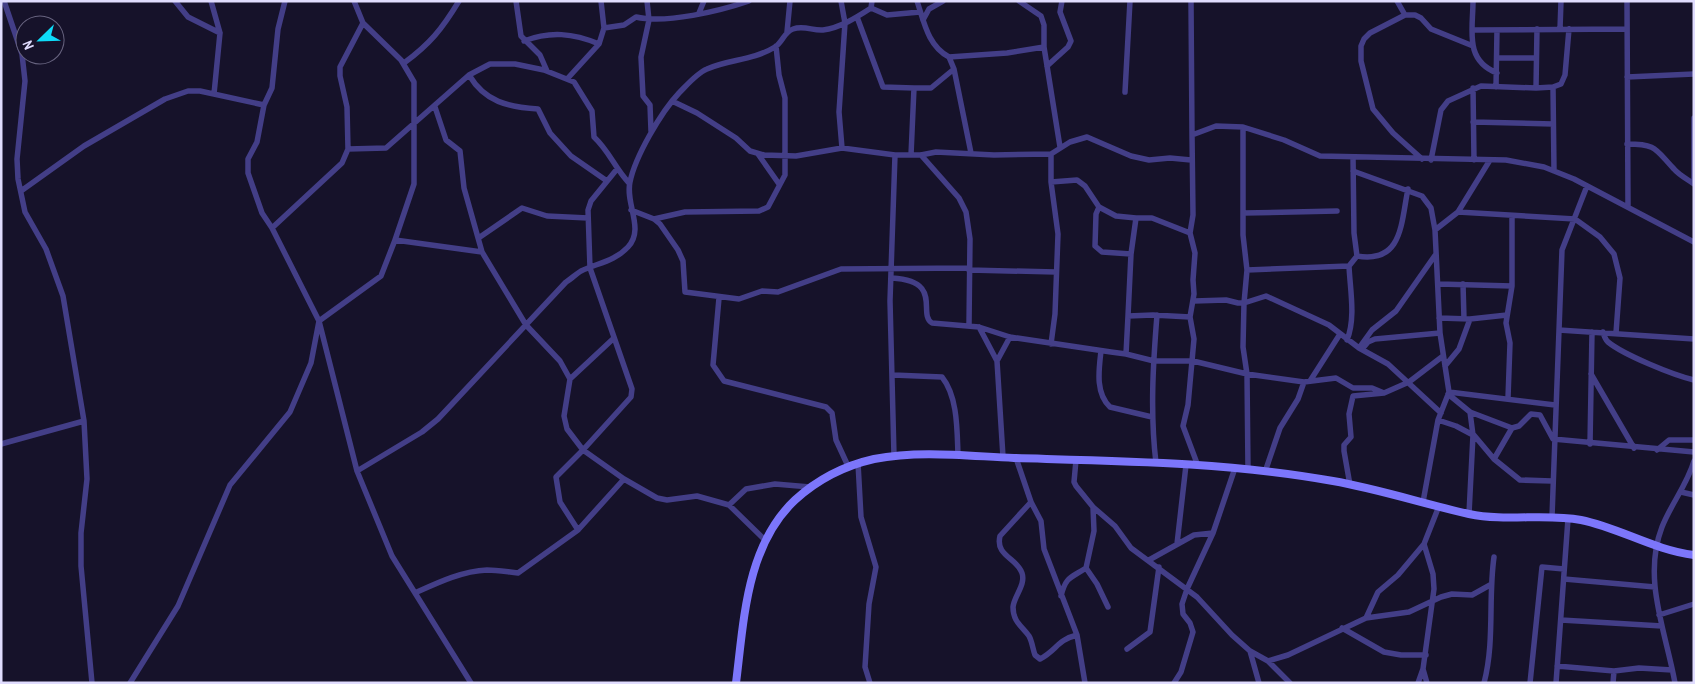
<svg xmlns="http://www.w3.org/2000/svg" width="1695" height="684" viewBox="0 0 1695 684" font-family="'Archivo Narrow',sans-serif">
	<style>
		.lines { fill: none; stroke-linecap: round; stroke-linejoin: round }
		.minor { stroke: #433e87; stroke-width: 5.5 }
		.secondary { stroke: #7c76fb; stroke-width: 8 }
	</style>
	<rect width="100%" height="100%" fill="#16122a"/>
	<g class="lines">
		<!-- minor -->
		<path class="minor" d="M4 1 22 54 25 81 17 159 18 179 25 212 46 249 63 296 84 421 87 479 81 533V566L92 683
			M175 1 188 17 220 33
			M211 1 220 33 214 94
			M285 1 278 29 272 88 264 105 257 142 248 159V173L262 213 272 228 319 321 357 471 392 556 471 683
			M354 1 363 23 401 60 414 82V184L395 240
			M516 1 521 36 540 55 547 71
			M601 1 604 28
			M647 1 649 20 641 57 643 96 650 105 651 131
			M841 1 845 23 839 112 842 148
			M1019 1 1041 16 1044 25V47L1060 147
			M1191 1 1192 135 1216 126 1243 127 1284 140 1320 156 1506 160 1544 167 1574 179 1694 242
			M1397 1 1405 15
			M1473 1C1473 30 1464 60 1497 73
			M1627 1 1628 207
			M871 8 887 15 920 12
			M699 13 704 1
			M857 17 883 87 914 88
			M923 20 929 9 943 1
			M1560 29 1561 1
			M1473 30 1626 29
			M787 32 790 1
			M524 41C550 31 573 33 599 44
			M949 57 1007 53 1044 47
			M1497 58H1536
			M404 63C430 44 442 29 459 1
			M1047 66 1068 47 1071 41 1060 12 1062 1
			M954 69 971 153
			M469 75C485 102 508 107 538 109L550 133 571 156 607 181
			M1627 77 1694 74
			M568 78 599 44 604 28 624 25 636 17C666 24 720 11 749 1
			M1496 87 1497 30
			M1553 87 1554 171
			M1473 88 1474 160
			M1536 88 1537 29
			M1125 92 1130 1
			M672 101 697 113 736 138 750 151 764 155 796 156 842 148 895 155H921L936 152 994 155 1051 154 1070 142 1087 137 1131 156 1149 160 1170 158 1191 160
			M435 107 446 140 460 151 464 188 482 252 526 325 560 361 570 379 564 416 567 429 583 450 556 477 560 502 578 530
			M1694 118V180
			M1473 122 1553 124
			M1243 127V235L1247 270 1349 266
			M1192 135 1193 215 1190 233 1195 253 1193 280 1194 294 1190 317 1194 339 1188 405 1183 426 1198 466
			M1627 144C1657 144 1655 149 1674 169 1679 175 1687 179 1694 184
			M348 149 347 107 340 76V67L363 23
			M758 154 779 184
			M1051 154V182L1058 234 1055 314 1051 344
			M911 155 914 88H931L954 69 949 57C928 46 924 22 917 1
			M921 155 959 198 966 212 970 239 969 325
			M1422 159 1393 133 1373 109 1361 61V46L1364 39 1370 33 1405 15H1415L1421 18 1431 29 1473 46
			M1431 160 1441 110 1448 101 1481 86 1536 88 1553 87 1561 84 1565 75 1569 29
			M617 169 591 201 588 210 590 268 632 389 631 397 583 450 624 479
			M1353 171 1422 196 1431 208 1435 230
			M1051 182 1077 180 1085 186 1099 207 1116 216 1136 218
			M21 191 84 146 165 99 188 91H200L264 105
			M1099 207 1096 214 1095 246 1102 252 1131 254 1128 316
			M631 210 654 219 660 224 678 250 683 261 685 292 739 299 762 291 778 292 841 269 969 268
			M1458 212 1575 219 1600 237 1614 254 1620 278 1616 333
			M1244 213 1337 211
			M654 219 685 212 759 211 768 207 785 175V98L779 75 776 46
			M272 228 342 163 348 149 386 148 469 75 490 64H515L544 70 574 82 592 111 594 137C610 152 614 167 629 183
			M480 237 522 208 547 216 588 218
			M1131 254 1136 218H1152L1190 233
			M1357 256C1403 264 1401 222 1408 189
			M969 270 1056 272
			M1247 270 1244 303 1266 296 1329 325 1359 348 1388 364 1441 413
			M892 278C944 281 917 314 932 323L979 327 1010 337 1111 352 1126 354 1128 316 1153 315 1190 317
			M1439 284 1512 286
			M1463 284 1464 319
			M719 298 713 365 724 381 826 407 832 413 836 440 848 466
			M1194 301 1226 300 1238 303H1244L1243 347 1247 374 1304 382 1336 378 1353 388H1372L1384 393
			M1439 318 1470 319 1507 315
			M979 327 997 361
			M1559 330 1694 339
			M1603 332C1604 336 1606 340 1608 342 1624 355 1673 375 1694 380
			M1347 340C1356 318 1350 289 1349 266L1357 256 1354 233 1353 157
			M1359 348 1372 330 1396 311 1436 254
			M1363 348 1368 342 1375 339 1440 333
			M1101 351C1099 369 1095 393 1110 407L1152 417
			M1126 354 1154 361H1193L1247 374 1248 470
			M1445 366 1459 349 1470 319
			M1591 374 1634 448
			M893 375 942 377C958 397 957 431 958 455
			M570 379 614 338
			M1310 381 1340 334
			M1449 392 1555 405
			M1448 394 1470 412 1512 428 1519 426 1531 414 1540 415 1553 439 1694 452
			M1508 398 1510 343 1506 323 1512 286V216
			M1438 420 1456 426 1473 435
			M1473 434 1494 459 1520 480 1552 481
			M1 444 84 421
			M1590 444 1592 332
			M1657 450 1669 440H1694
			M894 456 890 301 895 155
			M1003 457 997 361 1010 337
			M1016 458 1031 502 1041 521 1044 549 1077 635 1085 683
			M1494 459 1512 428
			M1076 460 1074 482 1076 486 1093 507 1115 526 1131 548 1197 597 1232 635 1250 651 1268 661 1290 683
			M858 463 861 517 876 567 869 604 865 667 870 683
			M1156 463C1150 413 1153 365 1157 315
			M357 471 422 432 438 419 566 282C571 279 576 274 581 271 598 263 615 261 628 247 645 229 625 204 630 182 635 157 661 112 679 93 687 85 697 73 707 69 729 59 752 61 775 47 783 42 784 32 793 29 804 25 813 31 823 30 840 28 857 17 871 8L872 1
			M1265 472 1280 428 1298 399 1304 382
			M1350 485 1344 451V445L1351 437 1349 414 1353 396 1384 393 1409 382 1443 356
			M1681 492 1694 495
			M1031 502 1000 536C995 556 1017 558 1022 573 1026 585 1014 596 1013 607 1013 622 1022 626 1029 636 1032 641 1033 650 1035 655L1040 659C1057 650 1057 640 1077 635
			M1423 502 1438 420 1449 392 1440 333 1435 230 1458 212 1490 160
			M729 505 765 540
			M1469 514 1473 435 1470 412
			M1552 517 1562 250 1587 186
			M1177 544 1186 465
			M1149 560 1194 535 1213 533
			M1086 568 1097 584 1108 607
			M1564 579 1655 587
			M415 593C437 583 462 571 487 570 497 570 508 572 518 573L578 530 624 479 657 498 667 500 697 496 729 505 746 489 775 484 810 487
			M1061 596C1066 576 1071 578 1086 568L1094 531 1093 507
			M1659 615 1694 604
			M1366 618 1378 592 1398 575 1424 544
			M1561 620 1662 626
			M1342 628 1384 652 1401 655H1426
			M1127 649 1150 632 1159 567
			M1250 651 1259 683
			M1268 661 1288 655 1366 618 1409 612 1441 597 1452 594 1472 595 1490 585
			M1557 666 1614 671 1639 668 1672 670
			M130 683 178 606 230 485 290 412 311 363 319 321 381 276 395 240 482 252
			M1174 683 1181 672 1193 632 1190 623 1183 614 1182 604 1187 589 1213 533 1235 468
			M1418 683 1423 669
			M1427 683 1423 669 1434 589 1433 574 1424 544 1439 506
			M1484 683C1495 641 1488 599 1494 557
			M1530 683 1542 567 1564 569
			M1556 683 1568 519
			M1613 683 1614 671
			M1675 683C1666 632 1642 579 1662 527 1671 504 1687 485 1694 461"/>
		<!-- secondary -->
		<path class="secondary" d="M736 683C744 620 746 546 795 500 818 479 843 466 874 459 920 450 967 456 1014 458 1120 461 1228 462 1333 481 1379 489 1424 504 1469 514 1506 522 1545 513 1581 520 1620 528 1654 550 1694 555"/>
	</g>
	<!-- border -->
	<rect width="1695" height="684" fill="none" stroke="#e0dcfe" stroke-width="5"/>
	<!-- north arrow -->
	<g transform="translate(40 40) rotate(247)"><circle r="24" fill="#16122a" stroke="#67637f"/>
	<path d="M0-4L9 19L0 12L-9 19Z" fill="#0edbf8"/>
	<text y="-8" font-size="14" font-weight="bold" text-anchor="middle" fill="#e0dcfe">N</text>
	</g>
</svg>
